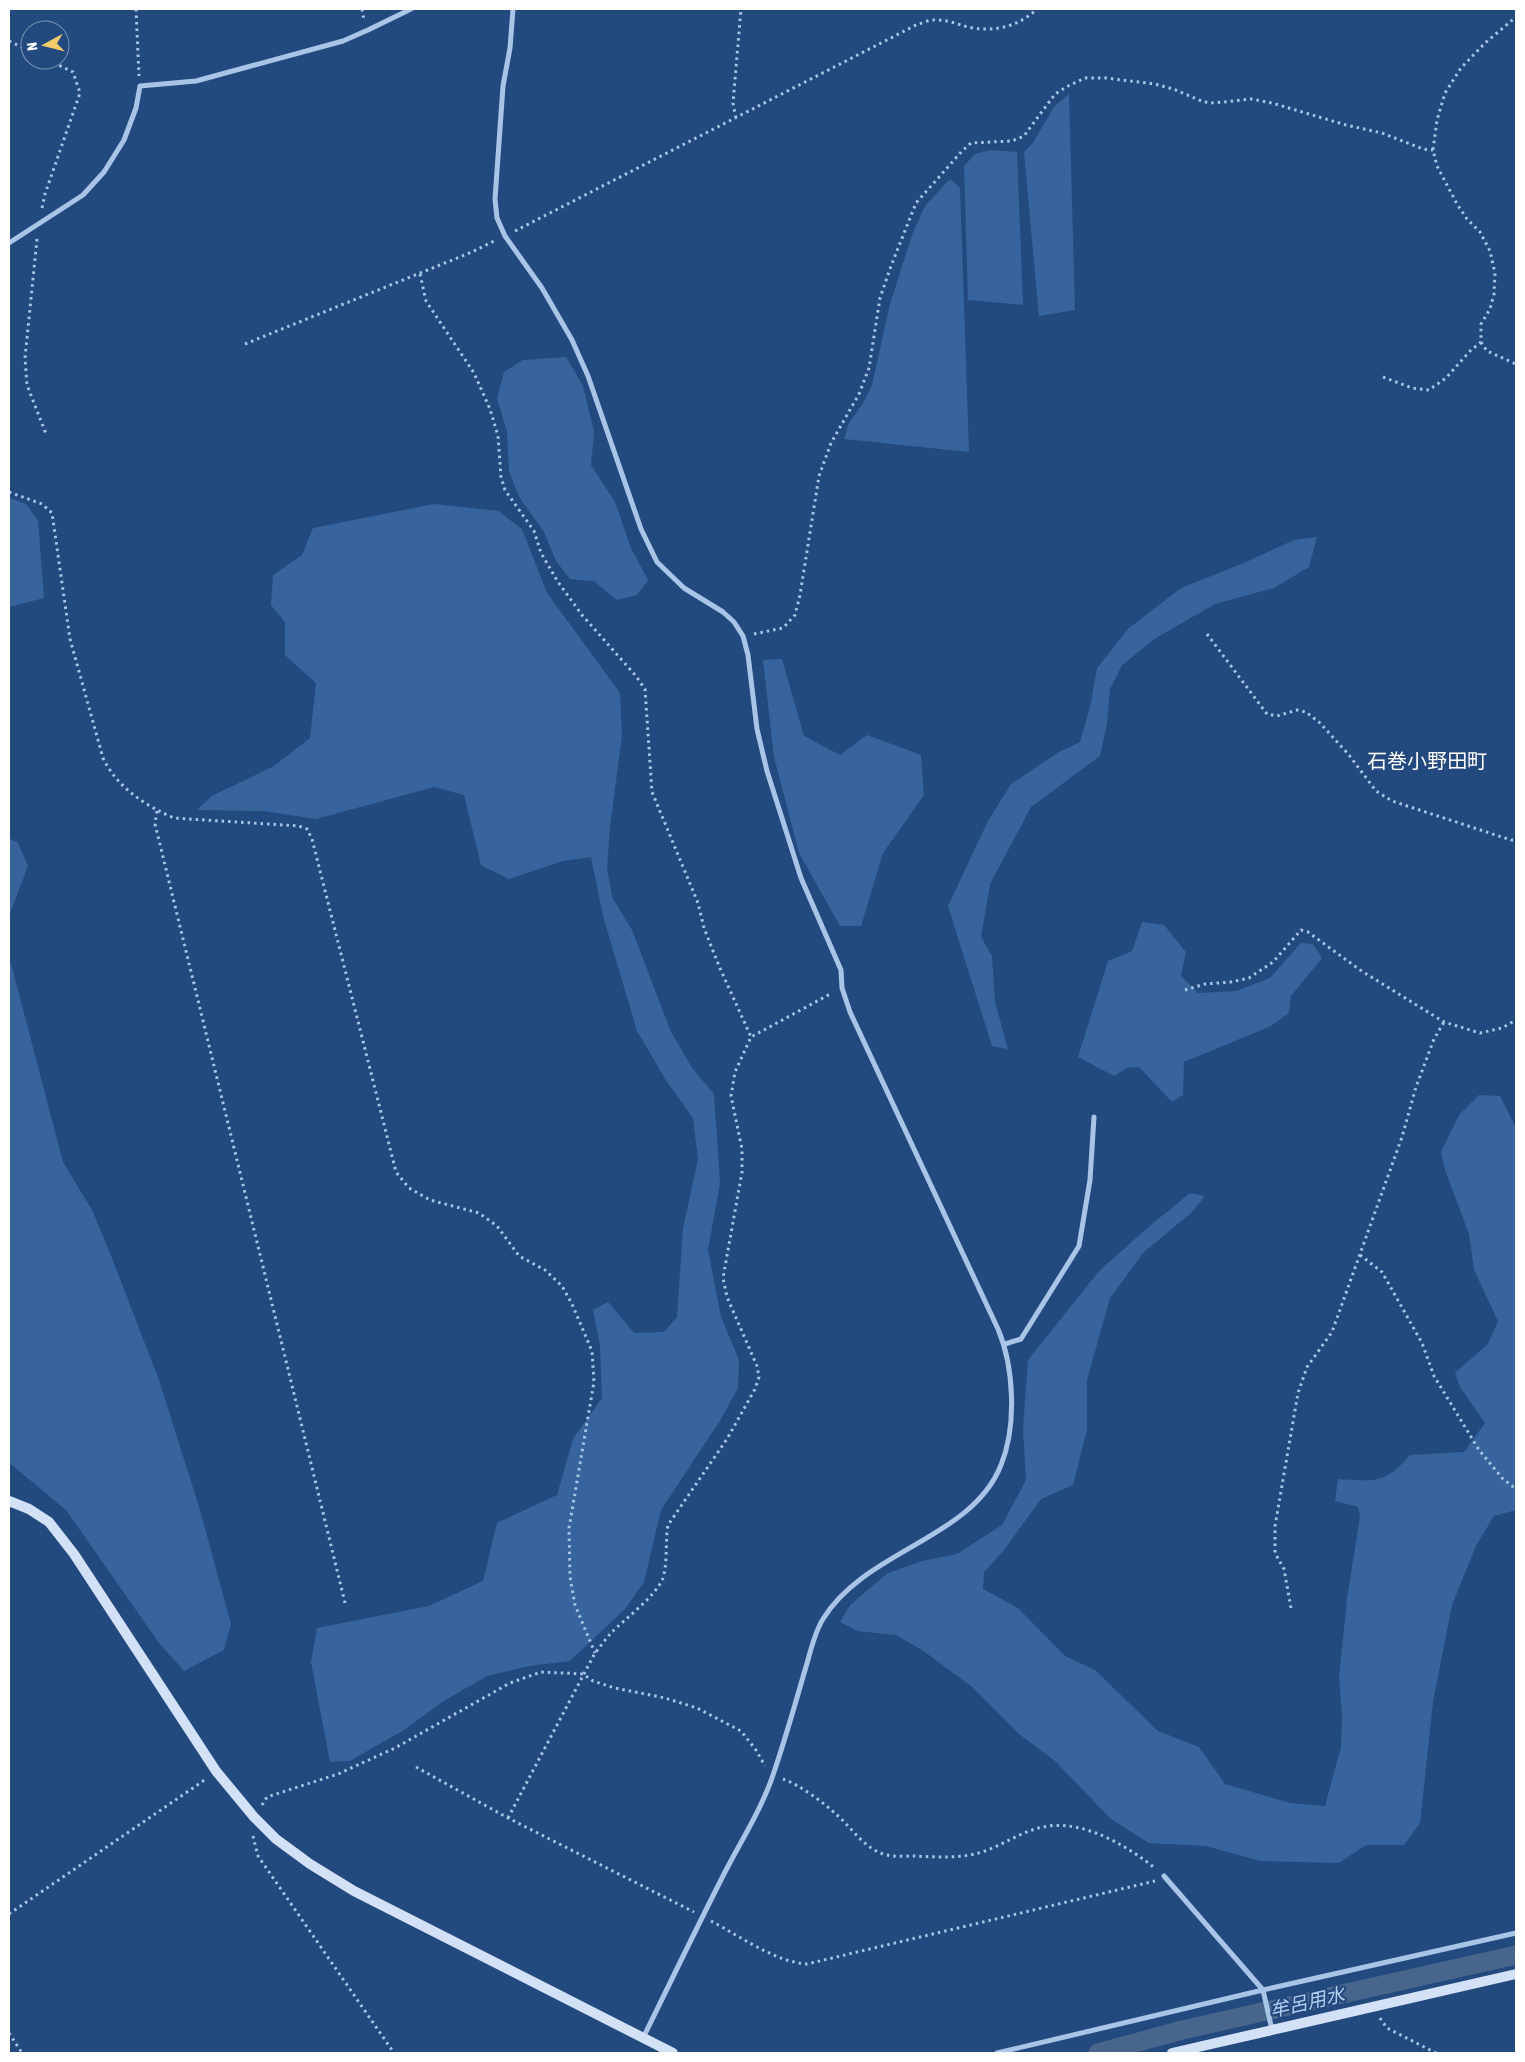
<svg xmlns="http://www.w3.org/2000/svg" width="1525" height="2062" viewBox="0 0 1525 2062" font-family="'Asap Condensed','Noto Sans JP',sans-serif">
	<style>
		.green { fill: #37649c }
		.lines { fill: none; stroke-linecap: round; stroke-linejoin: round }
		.canal { stroke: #48658b; stroke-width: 19 }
		.path { stroke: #a8c4e6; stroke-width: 3; stroke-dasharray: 2.5 4; stroke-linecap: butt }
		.street { stroke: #a8c4e6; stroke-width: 5 }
		.secondary { stroke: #d2e1f5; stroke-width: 10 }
		.labels { text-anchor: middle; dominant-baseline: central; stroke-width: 4.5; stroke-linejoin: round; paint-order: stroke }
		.water-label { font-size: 19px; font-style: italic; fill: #b4ceee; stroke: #234a7f }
		.quarter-label { font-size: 20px; fill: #fff; stroke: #234a7f }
	</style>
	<rect width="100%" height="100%" fill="#234a7f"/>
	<!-- green -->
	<path class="green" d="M1069 94 1075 310 1039 316 1024 152 1033 143 1054 107Z
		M990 150 1017 152 1023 305 968 300 964 166 975 154Z
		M950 179 960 188 969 452 844 439 849 423 862 405 872 385 890 304 912 235 925 206Z
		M566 357 583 386 594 432 591 465 615 502 631 548 648 580 637 595 617 600 594 581 570 579 556 561 544 532 519 497 509 471 507 432 497 398 504 372 523 360Z
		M9 498 26 504 38 520 44 598 9 607Z
		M434 504 498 511 522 529 547 593 620 693 622 735 610 827 607 868 612 897 632 930 671 1032 693 1069 714 1094 720 1183 708 1250 721 1317 739 1360 738 1388 721 1419 661 1510 644 1582 625 1609 570 1661 529 1666 487 1676 442 1702 404 1730 350 1761 330 1762 311 1662 317 1628 429 1606 483 1581 497 1523 557 1495 573 1439 602 1398 600 1345 593 1310 608 1302 634 1333 664 1332 677 1317 683 1229 698 1159 693 1118 667 1082 637 1031 603 916 591 857 563 861 509 879 481 865 464 795 434 787 316 819 263 811 197 810 212 796 274 766 310 738 316 683 285 655V622L271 605 273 575 302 555 313 528Z
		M1317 537 1309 567 1274 588 1215 604 1156 638 1122 665 1110 689 1107 724 1100 756 1031 807 990 884 981 937 992 956 995 1002 1008 1049 992 1046 948 906 988 821 1011 784 1059 752 1080 742 1091 703 1097 668 1129 628 1181 588 1244 563 1294 540Z
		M782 659 804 736 840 755 867 735 921 755 924 795 883 853 861 926H840L799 853 774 757 763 660Z
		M9 838 18 843 28 866 9 916Z
		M1142 922 1164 925 1186 952 1181 976 1198 993 1236 991 1270 978 1301 943 1313 944 1322 958 1291 996 1289 1013 1271 1026 1184 1062 1183 1095 1172 1102 1139 1067 1127 1068 1114 1076 1078 1057 1108 961 1132 951Z
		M9 956 63 1162 92 1210 108 1248 159 1380 200 1510 231 1624 224 1650 184 1671 159 1643 66 1510 12 1465 9 1464Z
		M1479 1095 1500 1096 1516 1128V1510L1494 1516 1476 1546 1452 1605 1433 1702 1420 1823 1404 1845H1366L1339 1863 1260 1861 1206 1846 1149 1843 1111 1819 1055 1761 1019 1734 971 1686 922 1650 896 1635 857 1631 840 1622 850 1605 888 1573 922 1561 957 1554 1002 1525 1026 1480 1023 1429 1028 1360 1099 1271 1152 1224 1190 1193 1205 1196 1191 1213 1144 1252 1110 1298 1087 1380V1429L1073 1485 1041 1499 1004 1550 984 1572 983 1589 1018 1608 1065 1656 1095 1670 1158 1731 1199 1747 1225 1784 1290 1803 1325 1806 1341 1747 1342 1715 1339 1677 1347 1599 1360 1516 1358 1507 1335 1501 1338 1479C1375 1481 1384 1485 1410 1455L1464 1452 1485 1423 1460 1387 1455 1373 1488 1344 1498 1321 1474 1270 1469 1234 1445 1170 1441 1152 1459 1115Z"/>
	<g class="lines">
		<!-- canal -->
		<path class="canal" d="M1098 2053 1182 2030 1516 1955"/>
		<!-- path -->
		<path class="path" d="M136 9 139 76
			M362 9 364 20
			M9 41 30 51
			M736 118 733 103 741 9
			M42 208 45 194 80 93 73 72 48 60
			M515 231 918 24C923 23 929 20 933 20 943 19 955 23 964 26 990 33 1017 28 1037 9
			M37 239 25 358 27 385 46 434
			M420 274 426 301 474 373 490 409 498 436 501 477 505 490 534 531 541 553 558 582 582 615 636 676 645 689 652 792 698 903 704 928 719 966 751 1037
			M1481 342 1487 351 1516 364
			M245 344 472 252 496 240
			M1383 377 1412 388 1429 390 1446 378 1470 351 1481 342V324L1490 309 1494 294 1495 273 1490 251 1480 232 1467 219 1457 204 1437 166 1433 150 1437 120 1445 93 1461 68 1485 43 1516 17
			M9 492 42 504 52 513 70 639 103 758C117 787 144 805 174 818L299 826 307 829 312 839 396 1172 409 1188 430 1200 479 1213 497 1226 519 1256 545 1270 562 1286 572 1304 592 1351 594 1382 569 1528 570 1577 575 1605 595 1653
			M754 634 783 628 795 615 800 595 819 476 831 443 859 394 869 368 880 298 891 266 916 203 962 151 971 143 1012 141 1024 136 1055 94 1068 86 1085 78H1106L1155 84 1173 89 1204 102 1214 103 1251 99 1272 103 1346 125 1382 133 1423 149 1433 150
			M1207 634 1267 714 1277 716 1297 710 1306 712 1320 723 1349 755 1376 791 1392 801 1511 840H1516
			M157 811 155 824 346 1607
			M1185 990 1205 984 1231 982 1249 978 1273 962 1301 930 1308 932 1360 970 1444 1022 1480 1033 1502 1028 1516 1020
			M1360 1255 1382 1272 1422 1343 1434 1376 1479 1450 1503 1479 1516 1489
			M1291 1608 1284 1569 1275 1553V1526L1298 1393 1307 1367 1332 1332 1402 1137 1416 1087 1434 1039 1444 1022
			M416 1767 508 1818 694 1912
			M783 1779C800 1785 824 1803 837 1815 853 1829 865 1850 887 1855 895 1857 905 1856 913 1856 938 1857 962 1859 985 1851 1007 1843 1025 1829 1049 1826 1086 1821 1129 1847 1156 1869
			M262 1805 267 1797 338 1774 395 1748 510 1683 541 1672 583 1674 593 1681 615 1688 665 1698 697 1708 741 1731 756 1750 765 1766
			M508 1818 595 1653C601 1646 606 1638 612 1632 626 1618 656 1596 663 1578 668 1561 665 1542 668 1525L727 1439 755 1389 759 1377 757 1366 727 1297 723 1278 742 1172V1149L731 1096 735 1072 751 1037 832 993
			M253 1836 258 1856 394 2053
			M9 1914 206 1779
			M711 1921C740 1936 775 1962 807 1964L1155 1881
			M1380 2018 1387 2028 1436 2053
			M9 2033 22 2053"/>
		<!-- street -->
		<path class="street" d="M513 9 510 48 503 86 495 199 497 218 505 236 542 288 572 340 588 376 641 529 657 562 684 588 723 612 734 622 743 636 748 655 757 729 767 771 801 878 841 970 842 988 850 1012 998 1329C1014 1367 1017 1426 1001 1465 972 1539 865 1550 823 1619 814 1633 810 1654 805 1670 795 1705 785 1740 773 1775 762 1808 741 1841 725 1872 697 1927 670 1983 643 2038
			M9 243 83 195 104 172 124 140 136 108 140 86 196 81 343 41 368 30 411 9
			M1005 1344 1021 1339 1079 1246 1090 1180 1094 1117
			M1164 1876 1263 1990 1272 2030
			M997 2053 1263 1990 1516 1933"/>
		<!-- secondary -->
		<path class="secondary" d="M9 1501 29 1509 49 1522 74 1554 216 1771 254 1817 276 1839 310 1864 354 1891 673 2053
			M1172 2053 1516 1974"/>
	</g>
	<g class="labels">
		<!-- water labels -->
		<g class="water-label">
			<text transform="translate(1307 2002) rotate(-13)">牟呂用水</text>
		</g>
		<!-- quarter labels -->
		<g class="quarter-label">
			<text x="1427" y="760">石巻小野田町</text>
		</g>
	</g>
	<!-- border -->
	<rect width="1525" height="2062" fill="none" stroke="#ffffff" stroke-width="20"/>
	<!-- north arrow -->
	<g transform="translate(45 45) rotate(263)"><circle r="24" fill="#234a7f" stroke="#7b92b2"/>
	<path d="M0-4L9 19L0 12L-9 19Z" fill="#f1cb6b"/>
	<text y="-8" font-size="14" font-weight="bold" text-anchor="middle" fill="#ffffff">N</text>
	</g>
</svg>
